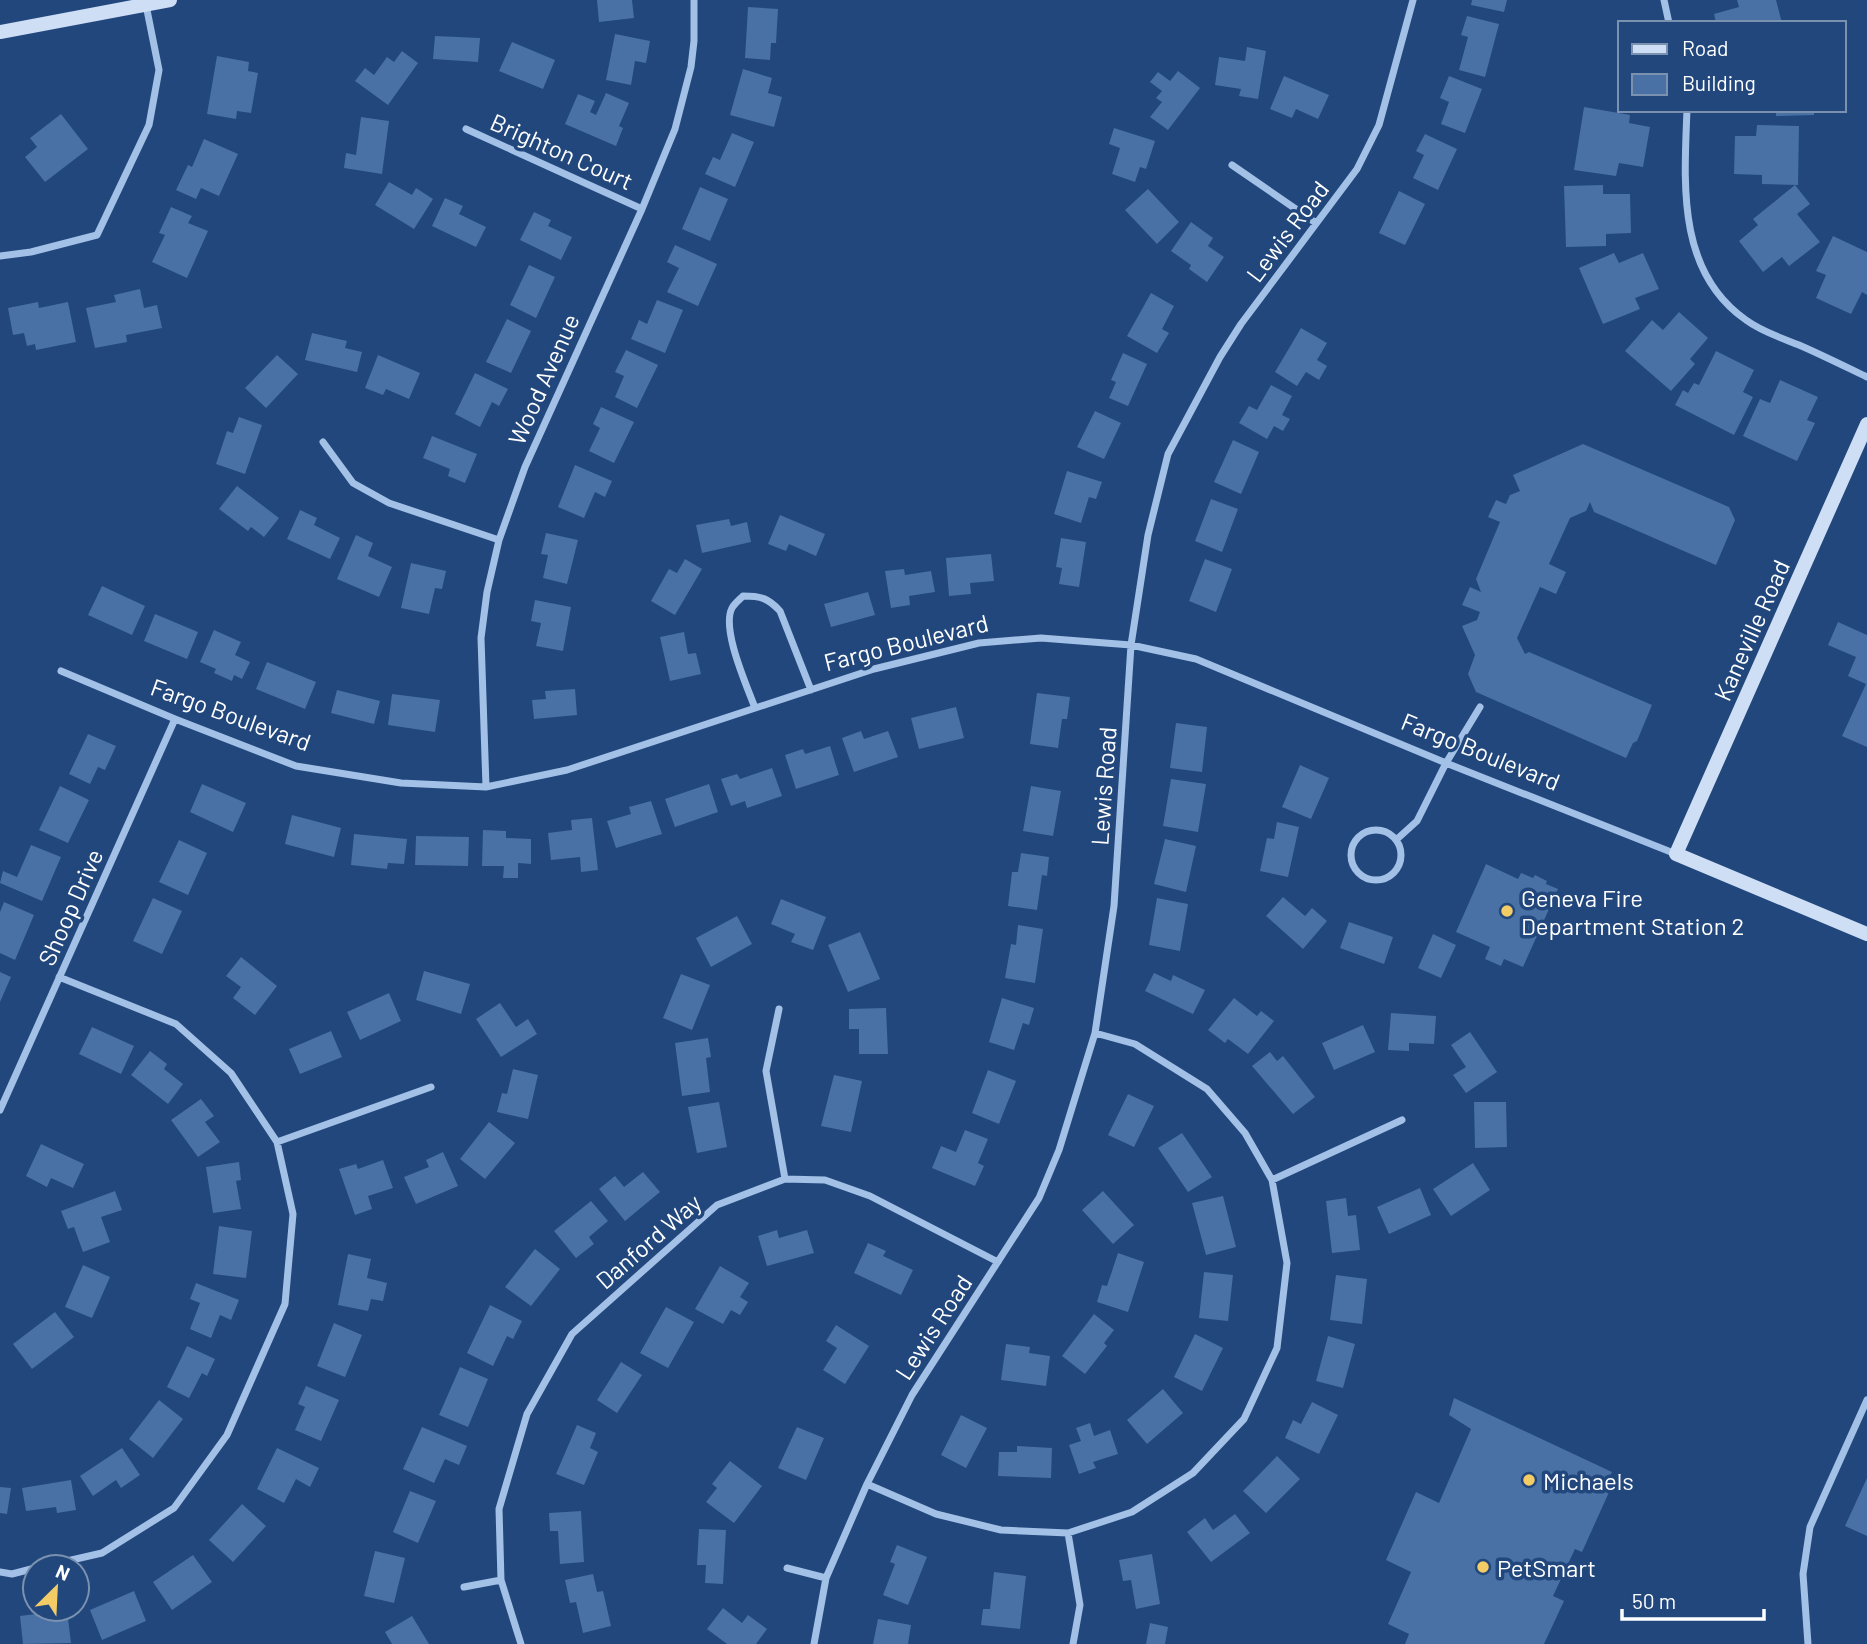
<svg xmlns="http://www.w3.org/2000/svg" width="1867" height="1644" viewBox="0 0 1867 1644" font-family="Barlow,sans-serif">
	<style>
		.building { fill: #4971a5 }
		.lines { fill: none; stroke-linecap: round; stroke-linejoin: round }
		.street { stroke: #a3c1e6; stroke-width: 7 }
		.secondary { stroke: #cddef5; stroke-width: 14 }
		.poi-dot { fill: #f3cc65; stroke: #21477c; stroke-width: 2.5 }
		.labels { text-anchor: middle; dominant-baseline: central; stroke-width: 7; stroke-linejoin: round; paint-order: stroke }
		.street-label { font-size: 24px; fill: #fff; stroke: #21477c }
		.poi-label { font-size: 24px; fill: #fff; stroke: #21477c; text-anchor: start }
	</style>
	<rect width="100%" height="100%" fill="#21477c"/>
	<!-- building -->
	<path class="building" d="M597 0H632L634 18 599 22Z
		M1472 0H1507L1504 12 1471 5Z
		M1737 0H1776L1782 23H1716L1714 14 1739 7Z
		M748 7 778 9 776 43H771L770 60 745 58Z
		M1467 16 1499 24 1485 77 1459 70 1468 37 1461 35Z
		M615 34 650 41 646 63 635 61 631 85 606 80Z
		M435 36 480 38 478 62 433 59Z
		M512 42 555 60 543 89 499 71Z
		M1247 47 1266 51 1258 99 1239 96 1241 89 1215 85 1219 57 1245 61Z
		M402 51 418 63 388 105 355 81 365 68 374 75 387 57 394 62Z
		M217 56 249 62 248 71 258 73 251 113 237 111 236 119 207 114Z
		M743 69 772 78 768 93 782 97 774 127 730 115Z
		M1178 71 1200 88 1168 130 1150 117 1162 102 1156 98 1162 91 1150 82 1158 72 1170 81Z
		M1284 76 1329 95 1318 119 1296 109 1292 118 1270 109Z
		M1449 76 1482 89 1465 133 1441 124 1449 102 1440 98Z
		M606 93 629 103 619 126 623 128 616 146 565 124 578 94 595 101 590 112 596 115Z
		M1584 107 1630 115 1629 123 1650 127 1643 167 1619 163 1616 176 1574 170Z
		M1776 110H1814V115L1776 116Z
		M61 114 88 149 45 182 25 157 37 147 30 138Z
		M361 117 389 121 382 174 344 168 346 153 356 155Z
		M1757 125 1799 126 1798 185 1762 184V175L1734 174 1735 136H1756Z
		M1114 128 1155 141 1146 169 1140 167 1135 182 1112 174 1120 148 1109 144Z
		M732 133 754 142 735 187 705 174 713 157 720 160Z
		M1425 134 1457 149 1438 190 1413 178 1424 155 1416 151Z
		M204 139 238 154 219 196 201 188 196 199 176 190 188 165 192 167Z
		M389 182 412 195 416 188 433 199 414 229 375 205Z
		M1603 185V194H1630L1631 233 1606 234V246L1566 247 1564 186Z
		M1795 185 1810 204 1797 214 1820 242 1789 266 1782 257 1763 272 1739 241 1758 225 1753 219Z
		M700 187 728 199 710 241 682 229Z
		M1148 189 1179 222 1157 244 1125 210Z
		M1399 191 1425 204 1405 245 1379 233Z
		M445 198 463 206 459 214 486 227 476 247 432 226Z
		M171 207 192 216 188 223 208 231 187 278 152 262 165 235 159 233Z
		M534 212 551 220 548 226 572 237 561 260 520 240Z
		M1191 222 1213 238 1208 246 1224 257 1207 282 1189 269 1191 265 1171 251Z
		M1833 236 1867 252V295L1862 292 1851 314 1816 298 1826 275 1816 271Z
		M675 245 717 264 698 306 667 292 679 268 667 262Z
		M1614 253 1619 263 1643 253 1659 289 1635 298 1640 309 1603 324 1579 268Z
		M529 265 555 277 536 318 510 305Z
		M140 289 144 308 157 305 162 328 126 335 127 342 95 348 86 308 116 302 114 295Z
		M1151 293 1174 306 1162 329 1169 333 1157 353 1127 336Z
		M657 300 683 310 665 353 631 339 639 320 647 324Z
		M38 302 39 308 68 302 76 342 36 350 35 344 27 346 24 333 13 335 8 308Z
		M1679 312 1708 338 1690 359 1695 364 1671 391 1625 351 1652 320 1663 330Z
		M507 319 531 331 511 373 486 362Z
		M1301 328 1327 343 1317 360 1327 366 1319 380 1306 372 1297 386 1275 372Z
		M312 333 347 341 345 348 362 352 357 372 305 360Z
		M626 350 658 365 637 408 615 397 624 376 615 372Z
		M1716 351 1754 370 1743 392 1753 397 1734 435 1675 405 1683 390 1688 393 1694 383 1699 385Z
		M1123 353 1147 364 1128 406 1109 398 1116 382 1111 380Z
		M277 355 298 374 266 408 245 388Z
		M378 355 420 373 409 399 386 389 383 395 365 388Z
		M475 373 508 389 499 406 492 402 480 427 455 414Z
		M1780 380 1818 397 1807 420 1815 423 1797 461 1743 436 1760 399 1770 403Z
		M1271 385 1292 396 1282 415 1290 419 1283 431 1274 426 1267 439 1239 423 1249 406 1257 410Z
		M601 407 634 422 614 463 589 451 600 428 593 424Z
		M1095 411 1121 423 1104 459 1077 447Z
		M239 417 262 425 245 474 216 464 227 431 233 433Z
		M432 436 477 454 465 483 448 476 450 469 423 458Z
		M1233 440 1259 452 1241 494 1214 482Z
		M1583 444 1729 507 1735 520 1716 565 1594 512 1590 502 1586 511 1570 518 1549 564 1566 572 1556 594 1540 587 1517 638 1525 654 1529 652 1652 705 1637 741 1633 743 1626 758 1476 692 1468 674 1475 655 1462 626 1477 620 1480 612 1462 605 1470 587 1481 592 1476 579 1500 522 1488 517 1496 500 1506 504 1510 495 1520 491 1513 475Z
		M575 465 612 481 605 497 595 492 584 518 558 507Z
		M1067 471 1102 482 1096 499 1089 497 1081 523 1054 514Z
		M237 486 279 518 264 537 251 527 248 531 219 509Z
		M1211 499 1238 509 1222 552 1195 541Z
		M300 510 317 518 314 525 340 538 330 559 287 539Z
		M780 515 825 534 816 556 789 544 786 551 768 544Z
		M729 519 731 526 747 522 751 542 702 553 696 525Z
		M546 533 578 540 567 584 543 578 548 555 541 554Z
		M356 535 373 543 368 556 392 567 379 597 337 579Z
		M1061 538 1086 542 1079 587 1059 584 1062 568 1056 567Z
		M991 554 994 581 970 583 971 594 949 596 946 558Z
		M685 559 702 569 675 615 651 601 669 569 677 573Z
		M1205 559 1232 569 1216 612 1189 601Z
		M411 563 446 571 442 589 435 588 429 614 401 608Z
		M904 569 905 575 931 571 935 592 909 596 910 605 891 608 885 571Z
		M102 586 145 606 132 635 88 615Z
		M868 592 875 615 831 627 824 604Z
		M535 600 571 607 563 651 536 646 541 623 531 621Z
		M155 614 198 632 187 659 144 641Z
		M1838 622 1867 635V747L1842 736 1866 684 1848 676 1856 657 1828 645Z
		M214 630 241 642 235 655 250 662 242 679 234 675 232 681 214 673 216 669 200 662Z
		M684 632 688 654 696 653 701 674 670 681 660 637Z
		M267 662 316 682 305 709 256 689Z
		M575 689 577 715 534 719 532 700 546 699 545 691Z
		M337 690 380 701 374 724 331 713Z
		M1037 693 1070 697 1067 719H1062L1058 748 1030 744Z
		M392 694 440 700 435 732 388 725Z
		M956 707 964 738 919 749 911 718Z
		M1176 723 1207 727 1202 772 1170 768Z
		M861 731 864 739 888 731 898 757 854 772 842 738Z
		M88 734 116 746 105 770 98 767 90 784 69 774Z
		M830 746 839 775 796 789 785 755 803 749 805 754Z
		M1300 765 1329 778 1311 819 1282 807Z
		M772 768 782 796 747 808 745 801 731 806 721 779 737 774 740 779Z
		M1171 779 1206 784 1198 832 1163 826Z
		M202 784 246 803 233 832 190 812Z
		M709 784 718 812 675 827 665 799Z
		M60 786 89 800 68 843 39 830Z
		M1031 786 1061 791 1053 836 1023 831Z
		M651 801 662 834 616 848 607 821 631 814 629 807Z
		M292 815 341 828 334 857 285 844Z
		M592 818 598 870 581 872 580 857 551 860 548 833 572 830 571 820Z
		M1277 822 1299 827 1288 877 1260 871 1267 838 1274 839Z
		M483 830 506 831V838L531 839V864L518 863V878H503L504 866H482Z
		M354 834 407 839 404 864 388 863 387 869 351 865Z
		M416 836 469 837 468 866 415 865Z
		M1165 839 1196 846 1186 892 1154 884Z
		M179 840 207 853 188 895 159 882Z
		M31 845 61 857 42 901 0 883 3 871 17 877Z
		M1021 853 1049 857 1047 876 1042 875 1037 910 1008 906 1012 872H1018Z
		M1486 864 1518 879 1521 873 1533 878 1535 875 1547 881 1546 884 1558 889 1523 967 1504 959 1501 966 1485 959 1490 947 1456 932Z
		M1283 897 1305 916 1312 908 1327 921 1303 949 1266 916Z
		M153 898 182 911 162 954 133 941Z
		M1157 898 1188 904 1180 951 1149 945Z
		M781 899 826 917 813 950 791 942 795 934 771 924Z
		M4 902 34 915 15 960 0 953V912Z
		M737 916 752 944 711 967 696 938Z
		M1349 922 1393 937 1384 964 1340 948Z
		M1018 925 1043 929 1035 983 1005 978 1011 944 1016 945Z
		M860 932 880 979 848 992 828 945Z
		M1433 934 1456 945 1441 978 1418 968Z
		M241 957 277 986 255 1015 233 998 241 987 226 976Z
		M424 971 470 984 461 1014 416 1000Z
		M0 972 11 977 0 1002Z
		M1154 973 1171 981 1173 975 1205 990 1193 1014 1145 991Z
		M681 974 710 985 692 1030 663 1018Z
		M389 993 401 1021 360 1040 347 1012Z
		M1002 998 1034 1008 1029 1025 1023 1023 1014 1050 989 1042Z
		M1234 998 1257 1016 1261 1011 1274 1021 1248 1054 1228 1039 1225 1043 1208 1030Z
		M500 1003 516 1027 528 1019 537 1034 501 1057 476 1019Z
		M886 1008 888 1054H859V1029H849V1009Z
		M1391 1013 1436 1016 1434 1044 1409 1043V1051L1388 1050Z
		M1363 1025 1375 1052 1334 1070 1322 1043Z
		M92 1027 134 1046 121 1074 79 1054Z
		M331 1031 342 1057 300 1074 289 1049Z
		M1470 1032 1497 1072 1466 1093 1453 1075 1466 1067 1451 1045Z
		M708 1038 711 1057 706 1058 710 1092 682 1096 675 1043Z
		M150 1051 167 1064 164 1069 183 1084 168 1104 131 1075Z
		M1270 1052 1277 1061 1283 1056 1315 1097 1293 1114 1252 1066Z
		M513 1069 538 1075 528 1119 497 1112 502 1093 507 1094Z
		M988 1070 1016 1081 999 1124 972 1113Z
		M834 1075 862 1081 851 1132 821 1126Z
		M1128 1094 1154 1106 1134 1147 1108 1135Z
		M201 1099 214 1116 205 1122 220 1142 198 1157 171 1120Z
		M719 1102 727 1147 697 1153 688 1107Z
		M1474 1102H1506L1507 1147 1475 1148Z
		M489 1122 515 1143 485 1179 460 1159Z
		M965 1130 988 1139 978 1163 984 1166 975 1186 932 1168 941 1146 956 1152Z
		M1182 1133 1212 1177 1188 1192 1158 1148Z
		M41 1144 84 1164 73 1188 51 1178 47 1187 26 1176Z
		M443 1152 458 1186 416 1204 404 1177 429 1167 426 1160Z
		M383 1160 393 1188 368 1196 372 1209 355 1215 339 1169 356 1164 358 1169Z
		M239 1162 241 1180 236 1181 241 1209 213 1213 206 1167Z
		M1473 1163 1490 1190 1451 1216 1433 1189Z
		M643 1172 660 1192 625 1221 599 1189 615 1176 624 1187Z
		M1420 1188 1431 1215 1389 1234 1377 1207Z
		M115 1191 122 1210 101 1217 110 1242 83 1252 74 1227 68 1229 61 1211Z
		M1103 1191 1134 1225 1113 1244 1082 1210Z
		M1223 1196 1236 1247 1206 1255 1192 1203Z
		M1346 1198 1348 1216 1356 1215 1360 1250 1332 1253 1326 1201Z
		M591 1201 608 1221 589 1237 594 1244 576 1258 554 1231Z
		M219 1226 252 1231 246 1278 213 1274Z
		M777 1230 779 1238 807 1230 814 1253 767 1266 758 1236Z
		M868 1243 886 1251 883 1256 913 1270 901 1295 854 1273Z
		M535 1249 560 1269 531 1306 505 1287Z
		M1118 1253 1144 1262 1128 1312 1097 1302 1102 1285 1107 1286Z
		M348 1254 371 1259 367 1278 387 1283 383 1301 371 1299 368 1311 338 1305Z
		M83 1265 110 1277 92 1318 65 1307Z
		M720 1266 749 1283 740 1297 748 1302 740 1315 731 1310 723 1324 695 1309Z
		M1204 1272 1233 1275 1228 1321 1199 1318Z
		M1336 1275 1367 1279 1362 1324 1330 1320Z
		M196 1283 239 1300 231 1320 220 1315 211 1338 190 1329 200 1303 190 1299Z
		M490 1305 522 1321 513 1339 507 1336 493 1366 467 1353Z
		M666 1307 694 1322 668 1368 640 1353Z
		M55 1312 74 1337 32 1369 13 1344Z
		M1094 1314 1114 1330 1104 1343 1107 1346 1085 1374 1062 1356Z
		M334 1323 362 1335 345 1377 317 1366Z
		M836 1325 869 1346 845 1384 823 1370 837 1348 826 1341Z
		M1195 1334 1223 1348 1202 1391 1174 1377Z
		M1328 1336 1355 1344 1343 1388 1316 1381Z
		M1006 1344 1030 1347 1029 1353 1050 1356 1046 1386 1001 1380Z
		M187 1346 215 1359 207 1376 202 1373 189 1398 167 1387Z
		M621 1362 642 1375 617 1413 597 1400Z
		M460 1367 488 1379 468 1427 439 1415Z
		M306 1386 339 1400 321 1441 295 1430 305 1407 298 1404Z
		M1163 1389 1183 1413 1147 1444 1127 1420Z
		M1454 1398 1612 1472 1605 1488 1610 1490 1582 1552 1575 1549 1553 1596 1564 1601 1544 1644H1405L1409 1634 1388 1624 1411 1572 1386 1560 1416 1492 1439 1503 1471 1429 1449 1415Z
		M159 1400 183 1419 153 1458 129 1439Z
		M1312 1402 1338 1415 1319 1454 1285 1438 1293 1420 1301 1424Z
		M961 1415 987 1428 966 1468 941 1455Z
		M1090 1423 1094 1436 1110 1430 1118 1454 1093 1462 1096 1468 1079 1474 1069 1445 1081 1441 1076 1428Z
		M577 1425 596 1433 590 1448 598 1452 584 1485 556 1474Z
		M422 1427 467 1446 459 1465 445 1459 434 1483 403 1469Z
		M797 1427 824 1438 806 1480 778 1468Z
		M1017 1446 1052 1448 1051 1478 998 1476 999 1452H1017Z
		M122 1448 140 1475 121 1488 116 1480 93 1496 80 1476Z
		M277 1448 319 1468 310 1487 296 1479 284 1503 257 1489Z
		M1277 1456 1300 1479 1266 1513 1243 1491Z
		M730 1461 762 1486 734 1523 706 1502 717 1488 712 1484Z
		M1867 1478V1536L1845 1526Z
		M71 1480 76 1510 57 1513 56 1507 26 1511 22 1488Z
		M0 1487 11 1488 7 1514 0 1513Z
		M410 1491 436 1501 418 1543 393 1532Z
		M242 1504 266 1526 233 1562 209 1540Z
		M581 1511 584 1562 560 1564 558 1531H550L549 1513Z
		M1235 1514 1250 1533 1211 1562 1187 1532 1205 1518 1213 1530Z
		M699 1529 726 1530 723 1584 705 1583 706 1565H697Z
		M897 1545 927 1557 908 1605 883 1595 895 1564 890 1562Z
		M375 1551 405 1558 394 1603 364 1596Z
		M1152 1554 1160 1604 1136 1609 1131 1580 1123 1581 1119 1560Z
		M193 1555 212 1582 172 1610 153 1582Z
		M994 1572 1026 1576 1020 1629 981 1625 983 1609H990Z
		M593 1574 597 1592 603 1591 611 1626 583 1633 576 1602 570 1603 565 1580Z
		M134 1591 146 1621 102 1640 90 1610Z
		M723 1608 742 1623 748 1615 767 1629 756 1644H727L707 1629Z
		M67 1610 71 1643 23 1644 20 1616Z
		M412 1616 429 1644H392L385 1632Z
		M878 1619 911 1625 908 1644H873Z
		M1150 1623 1168 1627 1165 1644H1146Z"/>
	<g class="lines">
		<!-- street -->
		<path class="street" d="M1664 0 1669 23
			M1687 110C1684 185 1677 272 1746 320 1762 332 1782 338 1799 345 1822 355 1844 366 1867 377
			M466 129 642 209
			M1232 165 1316 223
			M0 256 31 252 97 235 149 125 159 70 146 5
			M323 442 353 483 389 503 499 540
			M61 671 175 719 296 766 401 783 486 787 567 770 874 669 979 643 1041 638 1131 645 1196 659 1446 763 1676 854
			M755 708C747 686 721 629 732 608 734 604 740 599 743 596 761 596 768 598 780 611L811 690
			M486 787 481 638 487 592 499 540 525 467 642 209 675 129 691 67 694 41V0
			M1351 855a25 25 0 1 1 50 0a25 25 0 1 1-50 0Z
			M1396 840 1417 821 1446 763 1480 707
			M779 1009 766 1071 785 1179
			M0 1110 175 719
			M277 1142 431 1087
			M1272 1180 1402 1120
			M867 1484 936 1514 1001 1530 1068 1533 1132 1512 1193 1473 1244 1419 1277 1348 1287 1263 1272 1180 1245 1133 1207 1089 1135 1044 1095 1033
			M1068 1533 1080 1605 1073 1644
			M41 1567 102 1553 174 1508 227 1435 285 1304 293 1214 277 1142 231 1073 176 1024 59 977
			M787 1568 826 1578
			M0 1572 12 1574 35 1568
			M464 1587 501 1580
			M521 1644 501 1580 499 1509 527 1414 572 1334 717 1205 785 1179 825 1180 870 1196 998 1262
			M814 1644 826 1578 867 1484 912 1395 1039 1198 1059 1150 1095 1033 1114 906 1131 645 1148 535 1168 454 1220 357 1241 324 1357 169 1379 125 1413 0
			M1808 1644 1803 1574 1810 1527 1867 1400"/>
		<!-- secondary -->
		<path class="secondary" d="M0 32 170 0
			M1867 424 1676 854 1867 934"/>
	</g>
	<!-- markers -->
	<g class="poi-dot">
		<circle cx="1507" cy="911" r="7"/>
		<circle cx="1529" cy="1480" r="7"/>
		<circle cx="1483" cy="1567" r="7"/>
	</g>
	<g class="labels">
		<!-- street labels -->
		<g class="street-label">
			<text transform="translate(562 151) rotate(24)">Brighton Court</text>
			<text transform="translate(1287 231) rotate(-53)">Lewis Road</text>
			<text transform="translate(543 379) rotate(-66)">Wood Avenue</text>
			<text transform="translate(1751 630) rotate(-66)">Kaneville Road</text>
			<text transform="translate(906 642) rotate(-14)">Fargo Boulevard</text>
			<text transform="translate(231 714) rotate(20)">Fargo Boulevard</text>
			<text transform="translate(1481 751) rotate(22)">Fargo Boulevard</text>
			<text transform="translate(1103 786) rotate(-86)">Lewis Road</text>
			<text transform="translate(70 907) rotate(-66)">Shoop Drive</text>
			<text transform="translate(648 1241) rotate(-41)">Danford Way</text>
			<text transform="translate(933 1327) rotate(-57)">Lewis Road</text>
		</g>
		<!-- poi labels -->
		<g class="poi-label">
			<text x="1521" y="897">Geneva Fire<tspan x="1521" dy="28">Department Station 2</tspan></text>
			<text x="1543" y="1480">Michaels</text>
			<text x="1497" y="1567">PetSmart</text>
		</g>
	</g>
	<!-- legend -->
	<rect x="1618" y="21" width="228" height="91" fill="#21477c" stroke="#7a91b0" stroke-width="2"/>
	<rect x="1632" y="44" width="35" height="10" fill="#cddef5" stroke="#7a91b0" stroke-width="2"/>
	<text x="1682" y="56" font-size="21" fill="#ffffff">Road</text>
	<rect x="1632" y="74" width="35" height="21" fill="#4971a5" stroke="#7a91b0" stroke-width="2"/>
	<text x="1682" y="91" font-size="21" fill="#ffffff">Building</text>
	<!-- north arrow -->
	<g transform="translate(56 1588) rotate(24)"><circle r="33" fill="#21477c" stroke="#7a91b0" stroke-width="2"/>
	<path d="M0-5L12 26L0 18L-12 26Z" fill="#f3cc65"/>
	<text y="-10" font-size="19" font-weight="bold" text-anchor="middle" fill="#ffffff">N</text>
	</g>
	<!-- scale -->
	<path d="M1622 1609v10h142v-10" fill="none" stroke="#ffffff" stroke-width="3.5"/>
	<text x="1632" y="1609" font-size="21" fill="#ffffff" stroke="#21477c" stroke-width="5" paint-order="stroke">50 m</text>
</svg>
